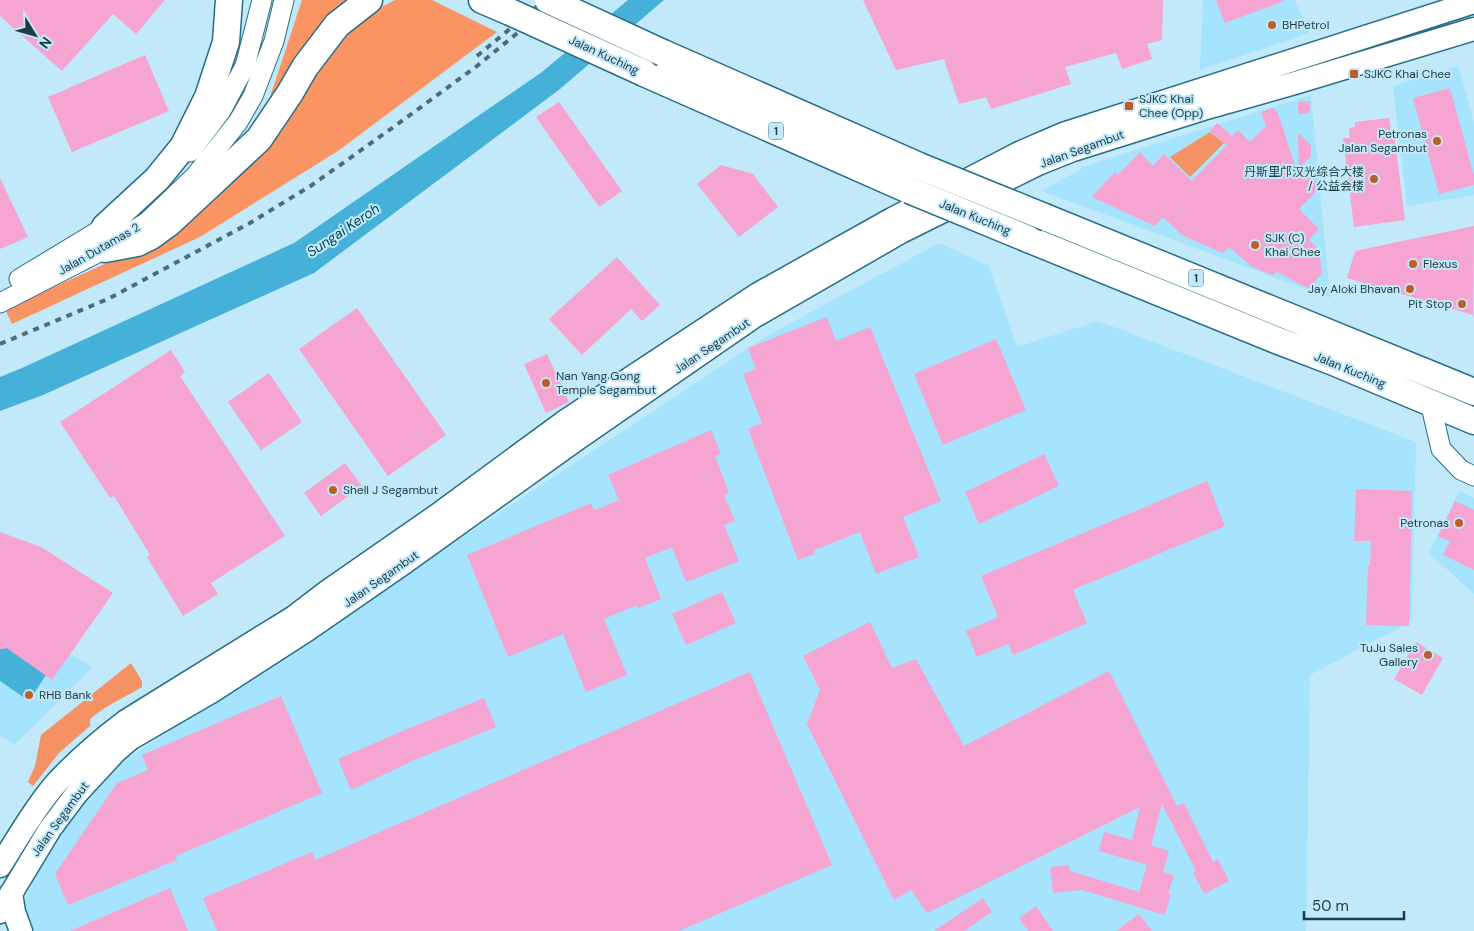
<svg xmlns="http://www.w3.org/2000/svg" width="1474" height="931" viewBox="0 0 1474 931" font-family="'DM Sans','Noto Sans SC',sans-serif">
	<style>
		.built { fill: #a6e3fd }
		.green { fill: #f49263 }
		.forest { fill: #fb9463 }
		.water { fill: #45b1d8 }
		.building { fill: #f6a4d1 }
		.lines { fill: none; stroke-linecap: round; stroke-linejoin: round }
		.minor-casing { stroke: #276d86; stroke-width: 21 }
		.major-casing { stroke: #276d86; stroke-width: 25 }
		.highway-casing { stroke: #276d86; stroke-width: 29 }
		.minor { stroke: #fff; stroke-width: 19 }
		.major { stroke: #fff; stroke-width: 22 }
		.highway { stroke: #fff; stroke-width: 26 }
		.rail { stroke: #4d6c79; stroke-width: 4; stroke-dasharray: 6 6; stroke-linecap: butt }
		.highway-bridge-casing { stroke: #276d86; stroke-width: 29; stroke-linecap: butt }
		.highway-bridge { stroke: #fff; stroke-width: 26 }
		.poi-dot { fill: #c05c26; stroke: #c1e9fa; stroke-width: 2 }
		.labels { text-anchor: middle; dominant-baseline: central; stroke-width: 4; stroke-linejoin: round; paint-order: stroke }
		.shield { fill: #c1e9fa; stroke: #506f7c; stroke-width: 1 }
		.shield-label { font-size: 11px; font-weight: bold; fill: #1f3b46 }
		.poi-label { font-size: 12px; fill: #1f3b46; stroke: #c1e9fa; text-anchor: start }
		.street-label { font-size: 12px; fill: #1f3b46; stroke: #c1e9fa }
		.water-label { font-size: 14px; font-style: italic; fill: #034559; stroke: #c1e9fa }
	</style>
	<rect width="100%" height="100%" fill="#c1e9fa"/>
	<!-- built -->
	<path class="built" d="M1203 0H1295L1309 33 1200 70Z
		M1458 66 1474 122V195L1407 206 1393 86Z
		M1311 95 1330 298 1042 191 1088 165Z
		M939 243 989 266 1017 347 1098 321 1416 442 1412 621 1310 675 1306 931H34L23 906 35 875 80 805 112 769 765 337Z
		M1459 491 1474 498V594L1429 553Z
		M0 620 13 623 93 667 14 745 3 737 0 736Z"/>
	<!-- green -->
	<path class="green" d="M1210 132 1224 143 1190 177 1170 157Z
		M131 663 142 681V687C125 697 105 706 90 719V726L59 753 33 786 28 782 35 766 41 735Z"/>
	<!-- forest -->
	<path class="forest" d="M302 0H361L258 134 217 166 266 109Z
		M395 0H432L497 32 338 151 200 237 12 324 5 309 169 235 351 23Z"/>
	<!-- water -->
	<path class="water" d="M628 0H664L560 89 314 273 43 395 0 411V377L22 368 294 243 542 72Z
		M7 648 46 675 29 701 0 681V649Z"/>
	<!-- building -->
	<path class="building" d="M0 0H165L136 34 113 14 62 71 0 16Z
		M863 0H1163L1162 40 1147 44 1152 59 1122 69 1116 53 1065 67 1071 84 991 109 986 97 959 104 944 59 896 70Z
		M1216 0H1284V1L1225 23Z
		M145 55 169 111 72 152 48 97Z
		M1450 88 1474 176V185L1439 194 1413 98Z
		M1310 101V113L1298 114V102Z
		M559 102 622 191 599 207 536 117Z
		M1273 108 1278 113 1299 178 1298 133 1311 145V156L1302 165 1315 178 1316 192 1299 209 1319 229 1309 240 1319 249 1322 274 1308 288 1277 272 1272 275 1251 266 1229 247 1223 253 1182 235 1163 217 1155 226 1092 197 1115 172 1118 175 1140 152 1153 166 1164 154 1192 181 1227 145 1210 131 1217 123 1232 136 1238 130 1250 142 1266 126 1261 112Z
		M1389 118 1391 133H1394L1405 220 1354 227 1343 138H1350L1349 128 1355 127V122Z
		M721 165 753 174 778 207 739 237 697 184Z
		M0 178 28 237 0 249Z
		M1474 226 1473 315 1347 278 1355 251Z
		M617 257 660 305 642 321 631 309 582 355 549 319Z
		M357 308 446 435 388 476 299 349Z
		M827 317 836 341 870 327 941 501 903 517 919 557 876 574 860 532 814 550 815 554 798 560 748 429 762 423 743 374 756 369 748 348Z
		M996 339 1026 410 943 445 914 374Z
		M171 350 185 372 180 376 285 536 211 583 218 594 183 616 147 557 150 555 114 496 110 498 60 422Z
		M547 354 569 402 546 413 524 364Z
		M269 373 302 422 261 450 228 402Z
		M711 430 721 454 715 456 729 493 724 495 735 521 724 525 739 561 686 582 672 547 645 558 661 599 638 608 637 605 604 619 627 675 586 692 563 634 508 657 467 555 591 503 594 510 619 500 608 475Z
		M1044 454 1059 486 979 524 965 492Z
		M345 463 362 486 321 516 304 493Z
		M1207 481 1225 526 1073 590 1087 623 1013 655 1008 644 977 657 966 631 998 617 981 576Z
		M1356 489 1412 491 1409 626 1366 625 1368 566H1370L1371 541H1354Z
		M1455 501 1474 510V570L1443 555 1450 541 1438 536Z
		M0 532 41 547 113 593 52 680 7 648 0 649Z
		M722 592 736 623 686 645 672 614Z
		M870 622 892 668 916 659 964 746 1109 671 1177 806 1184 803 1213 862 1218 859 1229 881 1204 894 1193 872 1196 871 1162 804 1151 845 1169 851 1163 872 1174 875 1168 894H1171L1165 915 1082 890 1053 893 1050 867 1069 865 1070 871 1139 892 1147 865 1099 851 1104 832 1132 840 1140 807 927 913 911 890 894 900 807 724 820 690 803 656Z
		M1416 642 1443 658 1422 695 1394 679Z
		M750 672 832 865 679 931H217L203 898 312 852 315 860Z
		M281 696 322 793 176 856 177 860 68 905 55 874 117 783 148 770 142 755Z
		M484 698 496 727 417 759 351 790 338 759 405 730Z
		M170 888 188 931H70Z
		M983 898 992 912 964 931H934Z
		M1036 906 1053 931H1028L1019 918Z
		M1139 914 1152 931H1116Z"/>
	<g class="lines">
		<!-- minor casing -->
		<g class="minor-casing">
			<path id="minor" d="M190 152 221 111 245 66 262 0
				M19 279 115 221
				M0 303 105 249 147 222 196 175 238 122 253 96 274 41 284 0
				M1430 402 1441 449 1461 470 1474 476"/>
		</g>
		<!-- major casing -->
		<g class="major-casing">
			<path id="major" d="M0 866C17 839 38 803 59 780 80 758 102 739 126 721L294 617 328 591 436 516 564 422 758 294 892 219 1019 153 1063 134 1474 2
				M11 893 14 912 21 931
				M0 912 50 829 77 793 115 752 130 739 211 692 307 630 401 565 577 439 755 316 901 232 1038 164 1073 150 1203 109 1295 83 1474 29"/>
		</g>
		<!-- highway casing -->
		<g class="highway-casing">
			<path id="highway" d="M482 0 510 12
				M663 53 919 166
				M644 73 909 190
				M1047 218 1474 392
				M105 227 157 179 183 147 208 97 226 42 229 0
				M1028 239 1276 340 1331 361 1474 421
				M105 249 137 243 151 236 169 223 212 183 259 139 290 93 305 67 337 25 369 0"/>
		</g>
		<!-- minor -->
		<use href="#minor" class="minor"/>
		<!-- major -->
		<use href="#major" class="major"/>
		<!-- highway -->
		<use href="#highway" class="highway"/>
		<!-- rail -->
		<path class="rail" d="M477 56 545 0
			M0 344 108 299 250 223 312 185 395 126 477 66 558 0"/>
		<!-- highway-bridge casing -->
		<g class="highway-bridge-casing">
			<path id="highway-bridge" d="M548 0 663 53
				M510 12 644 73
				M919 166 1047 218
				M909 190 1028 239"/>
		</g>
		<!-- highway-bridge -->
		<use href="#highway-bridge" class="highway-bridge"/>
	</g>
	<!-- markers -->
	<g class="poi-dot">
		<circle cx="1272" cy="25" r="5"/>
		<rect x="1349" y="69" width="10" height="10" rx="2.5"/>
		<rect x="1124" y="101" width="10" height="10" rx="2.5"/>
		<circle cx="1437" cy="141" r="5"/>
		<circle cx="1374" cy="179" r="5"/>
		<circle cx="1255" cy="245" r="5"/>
		<circle cx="1413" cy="264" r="5"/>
		<circle cx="1410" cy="289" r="5"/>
		<circle cx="1462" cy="304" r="5"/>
		<circle cx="546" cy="383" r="5"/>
		<circle cx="333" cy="490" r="5"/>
		<circle cx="1459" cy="523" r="5"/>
		<circle cx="1428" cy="655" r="5"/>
		<circle cx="29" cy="695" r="5"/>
	</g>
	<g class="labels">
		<!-- shield labels -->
		<g class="shield">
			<rect x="768.5" y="122.5" width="15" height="17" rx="4"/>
			<rect x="1188.5" y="269.5" width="15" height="17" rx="4"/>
		</g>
		<g class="shield-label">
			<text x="776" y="131">1</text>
			<text x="1196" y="278">1</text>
		</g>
		<!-- poi labels -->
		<g class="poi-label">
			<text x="1282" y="25">BHPetrol</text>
			<text x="1364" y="74">SJKC Khai Chee</text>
			<text x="1139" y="99">SJKC Khai<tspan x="1139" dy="14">Chee (Opp)</tspan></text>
			<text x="1427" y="134" text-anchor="end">Petronas<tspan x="1427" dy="14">Jalan Segambut</tspan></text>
			<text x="1364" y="172" text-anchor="end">丹斯里邝汉光综合大楼<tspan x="1364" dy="14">/ 公益会楼</tspan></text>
			<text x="1265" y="238">SJK (C)<tspan x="1265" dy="14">Khai Chee</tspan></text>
			<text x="1423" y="264">Flexus</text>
			<text x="1400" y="289" text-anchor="end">Jay Aloki Bhavan</text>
			<text x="1452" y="304" text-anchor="end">Pit Stop</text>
			<text x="556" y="376">Nan Yang Gong<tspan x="556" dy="14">Temple Segambut</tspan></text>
			<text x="343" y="490">Shell J Segambut</text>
			<text x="1449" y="523" text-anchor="end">Petronas</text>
			<text x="1418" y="648" text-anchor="end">TuJu Sales<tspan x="1418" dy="14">Gallery</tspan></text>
			<text x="39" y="695">RHB Bank</text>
		</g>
		<!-- street labels -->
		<g class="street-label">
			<text transform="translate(604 55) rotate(25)">Jalan Kuching</text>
			<text transform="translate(1082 149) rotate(-20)">Jalan Segambut</text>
			<text transform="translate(975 217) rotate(22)">Jalan Kuching</text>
			<text transform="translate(99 249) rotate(-30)">Jalan Dutamas 2</text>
			<text transform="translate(712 346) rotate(-34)">Jalan Segambut</text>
			<text transform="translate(1350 370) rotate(22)">Jalan Kuching</text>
			<text transform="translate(381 579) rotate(-35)">Jalan Segambut</text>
			<text transform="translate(60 819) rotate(-54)">Jalan Segambut</text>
		</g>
		<!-- water labels -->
		<g class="water-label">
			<text transform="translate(343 230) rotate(-34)">Sungai Keroh</text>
		</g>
	</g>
	<!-- north arrow -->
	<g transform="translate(35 35) rotate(127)" stroke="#c1e9fa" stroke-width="4" paint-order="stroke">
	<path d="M0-4L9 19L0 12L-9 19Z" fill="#1f3b46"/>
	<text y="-8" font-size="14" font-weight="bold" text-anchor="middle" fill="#1f3b46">N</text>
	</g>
	<!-- scale -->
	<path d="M1304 911v8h100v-8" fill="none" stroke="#1f3b46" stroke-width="2.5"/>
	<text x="1312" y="911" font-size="15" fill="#1f3b46" stroke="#c1e9fa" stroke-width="4" paint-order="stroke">50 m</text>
</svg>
